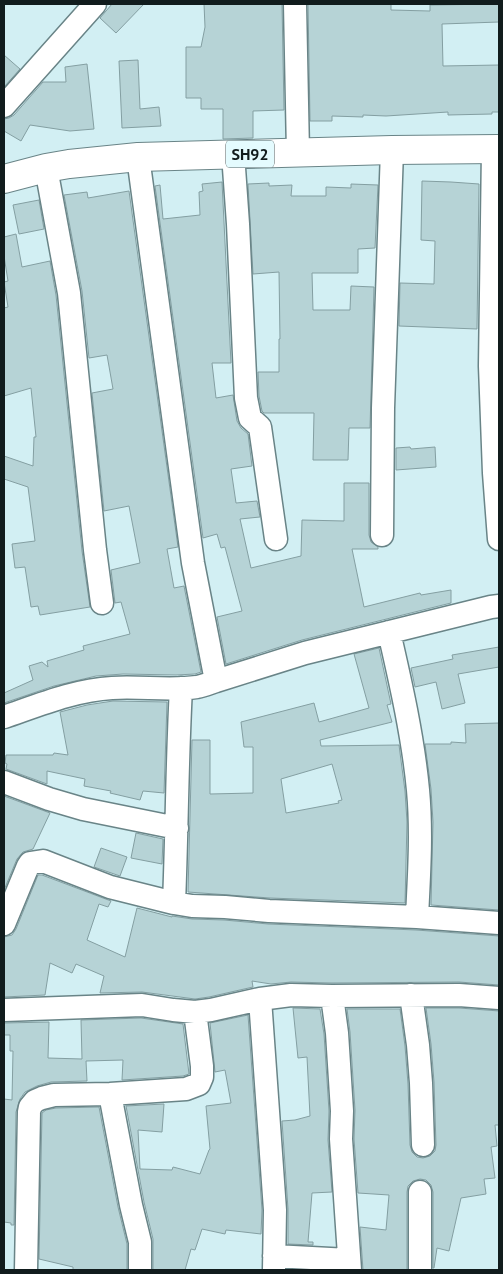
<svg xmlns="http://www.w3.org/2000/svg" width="503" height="1274" viewBox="0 0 503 1274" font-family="'PT Sans',sans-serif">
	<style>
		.building { fill: #b6d3d6; stroke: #849fa2; fill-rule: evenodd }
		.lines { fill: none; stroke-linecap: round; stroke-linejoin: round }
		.minor-casing { stroke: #698487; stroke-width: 25 }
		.major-casing { stroke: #698487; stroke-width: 30 }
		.minor { stroke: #fff; stroke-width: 22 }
		.major { stroke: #fff; stroke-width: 28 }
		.labels { text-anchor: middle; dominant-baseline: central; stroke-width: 5; stroke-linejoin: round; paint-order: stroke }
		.shield { fill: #e4fbfe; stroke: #505f60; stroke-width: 1 }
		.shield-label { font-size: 16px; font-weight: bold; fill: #111c1d }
	</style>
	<rect width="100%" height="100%" fill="#d2eff3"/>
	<!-- building -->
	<path class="building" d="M112 4H144L116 33 100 18Z
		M204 4H282L284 110 253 111V138L223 139V109H201V98H186V47H201L205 27Z
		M308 4H391V10L430 11V5L499 4V22L442 24 443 66 499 65V112H492V114L448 115V112L386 116 363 115V117L332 116V121H310Z
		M4 55 20 69 4 87Z
		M138 60 140 109 159 107 161 126 122 128 119 61Z
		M87 64 94 129 70 131 30 125 21 141 4 131V119L9 118 14 115 43 82H66L65 67Z
		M422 181 451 182 479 184 477 329 399 326 400 283 434 284 435 241 421 240Z
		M222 182 231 363H212L216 398 233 395 237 421 241 428 248 434 252 466 231 469 236 503 257 501 260 517 240 519 251 568 301 556 302 520 344 521V483H369V535L371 542 378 547V549H352L364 607 420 593 421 595 451 590V603L302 640 226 664 217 617 242 611 225 547 221 548 217 534 203 538 155 186 160 185 163 219 200 215 199 192 203 191 202 184Z
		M269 183V186L292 185 291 196H326V187L351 188V184L378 185 375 248 358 249V273H312L313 310H350L351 286 374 287 370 428H349L348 460H313L314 413H264L262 411 259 396 258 372H279V339H280L279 272 253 274 248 184Z
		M129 191 178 547 167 549 174 588 184 586 201 672 195 674 176 675 123 674 96 676 54 686 4 703V693L33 680 29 666 42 662 48 667 47 661 84 650 83 646 130 634 121 602 115 603 111 570 140 563 129 506 104 511 92 393 113 389 107 355 89 358 82 291 64 195 87 192 88 198Z
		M39 200 44 229 19 234 13 205Z
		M16 234 22 267 50 261 56 295 82 551 90 607 40 615 38 606 31 607 25 567 15 568 12 544 35 541 28 487 4 479V456L33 466 34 437H36L31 388 4 396V308L8 307 4 282 8 281 4 256V237Z
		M410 447 411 449 435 447 436 467 396 470V448Z
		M499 647V667L458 674 465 703 442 709 436 682 415 687 411 668 453 659 452 655Z
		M379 648 391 704 387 705 392 722 320 740 321 746 399 745 405 791 407 822 405 903 270 898 188 892 192 740H210V794L253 793V747H244L241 722 314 703 319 722 369 708 354 654ZM332 764 342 800 338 801 339 803 286 813 281 779Z
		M113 701 167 702 164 793 143 791 140 800 110 793 111 791 84 786 85 779 47 771V784L6 769 7 764 5 763 6 755H53L54 753 68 755 60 712 87 705Z
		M499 723V910L431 905 433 822 431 789 425 744H451V742L466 743 465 724Z
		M4 796 50 813 33 849 23 852 17 859 4 890Z
		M136 833 163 839 162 864 131 858Z
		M101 848 127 857 120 876 94 867Z
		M38 875H42L111 901 108 907 99 904 87 940 125 957 137 908 172 917V916L192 919 224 920 268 924 416 930 499 936V985L459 982 332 983 291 982 271 984 252 981 253 987 209 997 195 999 142 992 100 993 104 976 76 964 72 973 50 963 45 995 4 997V937L12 935 16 929Z
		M293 1008 320 1009 324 1034 329 1111 328 1140 332 1192 312 1193 308 1242H313V1245L288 1244V1209L282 1121 295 1120 310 1116 307 1057 298 1058Z
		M426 1008H459L499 1011V1125H495L497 1146 491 1147 495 1178 484 1179 486 1194 461 1198 449 1251 437 1248 434 1268H433V1192L431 1185 426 1180 420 1179 413 1181 408 1186 407 1192V1270H363L360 1227 386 1230 389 1195 358 1193 354 1139 355 1110 350 1032 347 1009H400L405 1046 408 1084 410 1145 412 1152 417 1157 423 1158 430 1156 435 1151 436 1145 434 1082 431 1044Z
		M248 1015 262 1210 261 1234 226 1230 225 1234 202 1229 195 1250 191 1249 185 1270H153V1239L144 1202 126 1106 164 1104 162 1132 138 1130 140 1169 172 1170 173 1167 200 1174 209 1150 210 1149 206 1106 231 1103 225 1070 215 1072 210 1023Z
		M141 1018 183 1024 189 1074 183 1076 122 1080 123 1060 86 1061 87 1081 51 1082 37 1086 25 1092 20 1099 16 1112 14 1225H11V1223L4 1222V1099L12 1100 13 1051H10V1035H4V1023L49 1022 48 1058 82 1059 81 1020Z
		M99 1107 118 1207 127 1244V1270H73V1267L39 1259 42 1113 46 1110 56 1108Z"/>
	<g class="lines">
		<!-- minor casing -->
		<g class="minor-casing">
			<path id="minor" d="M295 4 298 153
				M4 106 95 4
				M493 149 490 366 494 473 499 539
				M233 154 238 224 246 398 250 418 260 427 276 539
				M138 157 193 563 216 681 305 653 491 607 499 606
				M46 168 69 293 95 550 102 603
				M382 535 383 408 392 150
				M389 632C401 684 413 737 418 790 422 833 419 875 417 917
				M4 717C39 705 75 690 112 688 140 686 169 691 197 687 203 686 210 683 216 681
				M4 782 49 799 83 809 177 828
				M174 903C177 831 177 760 181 688
				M4 924 28 866 30 863 43 861 110 887 174 903 192 906 225 907 269 911 417 917 499 923
				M411 995 418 1045 421 1083 423 1145
				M332 996 337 1033 342 1111 341 1139 350 1270
				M260 999 275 1210 274 1270
				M4 1010 142 1005 173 1010 195 1012 211 1010 260 999 291 995 332 996 459 995 499 998
				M110 1094 131 1205 140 1242V1270
				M420 1192V1270
				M274 1256 349 1260
				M26 1270 29 1112 30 1107 35 1101 42 1098 54 1095 110 1094 186 1089 199 1084 202 1077V1066L195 1012"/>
		</g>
		<!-- major casing -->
		<g class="major-casing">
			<path id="major" d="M4 179 46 168 69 164 138 157 392 150 499 149"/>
		</g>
		<!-- minor -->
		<use href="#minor" class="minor"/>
		<!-- major -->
		<use href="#major" class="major"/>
	</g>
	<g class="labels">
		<!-- shield labels -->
		<rect class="shield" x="226" y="140.5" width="48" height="27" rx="4"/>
		<g class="shield-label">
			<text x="250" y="154">SH92</text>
		</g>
	</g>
	<!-- border -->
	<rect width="503" height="1274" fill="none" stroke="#111c1d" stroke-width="10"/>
</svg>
